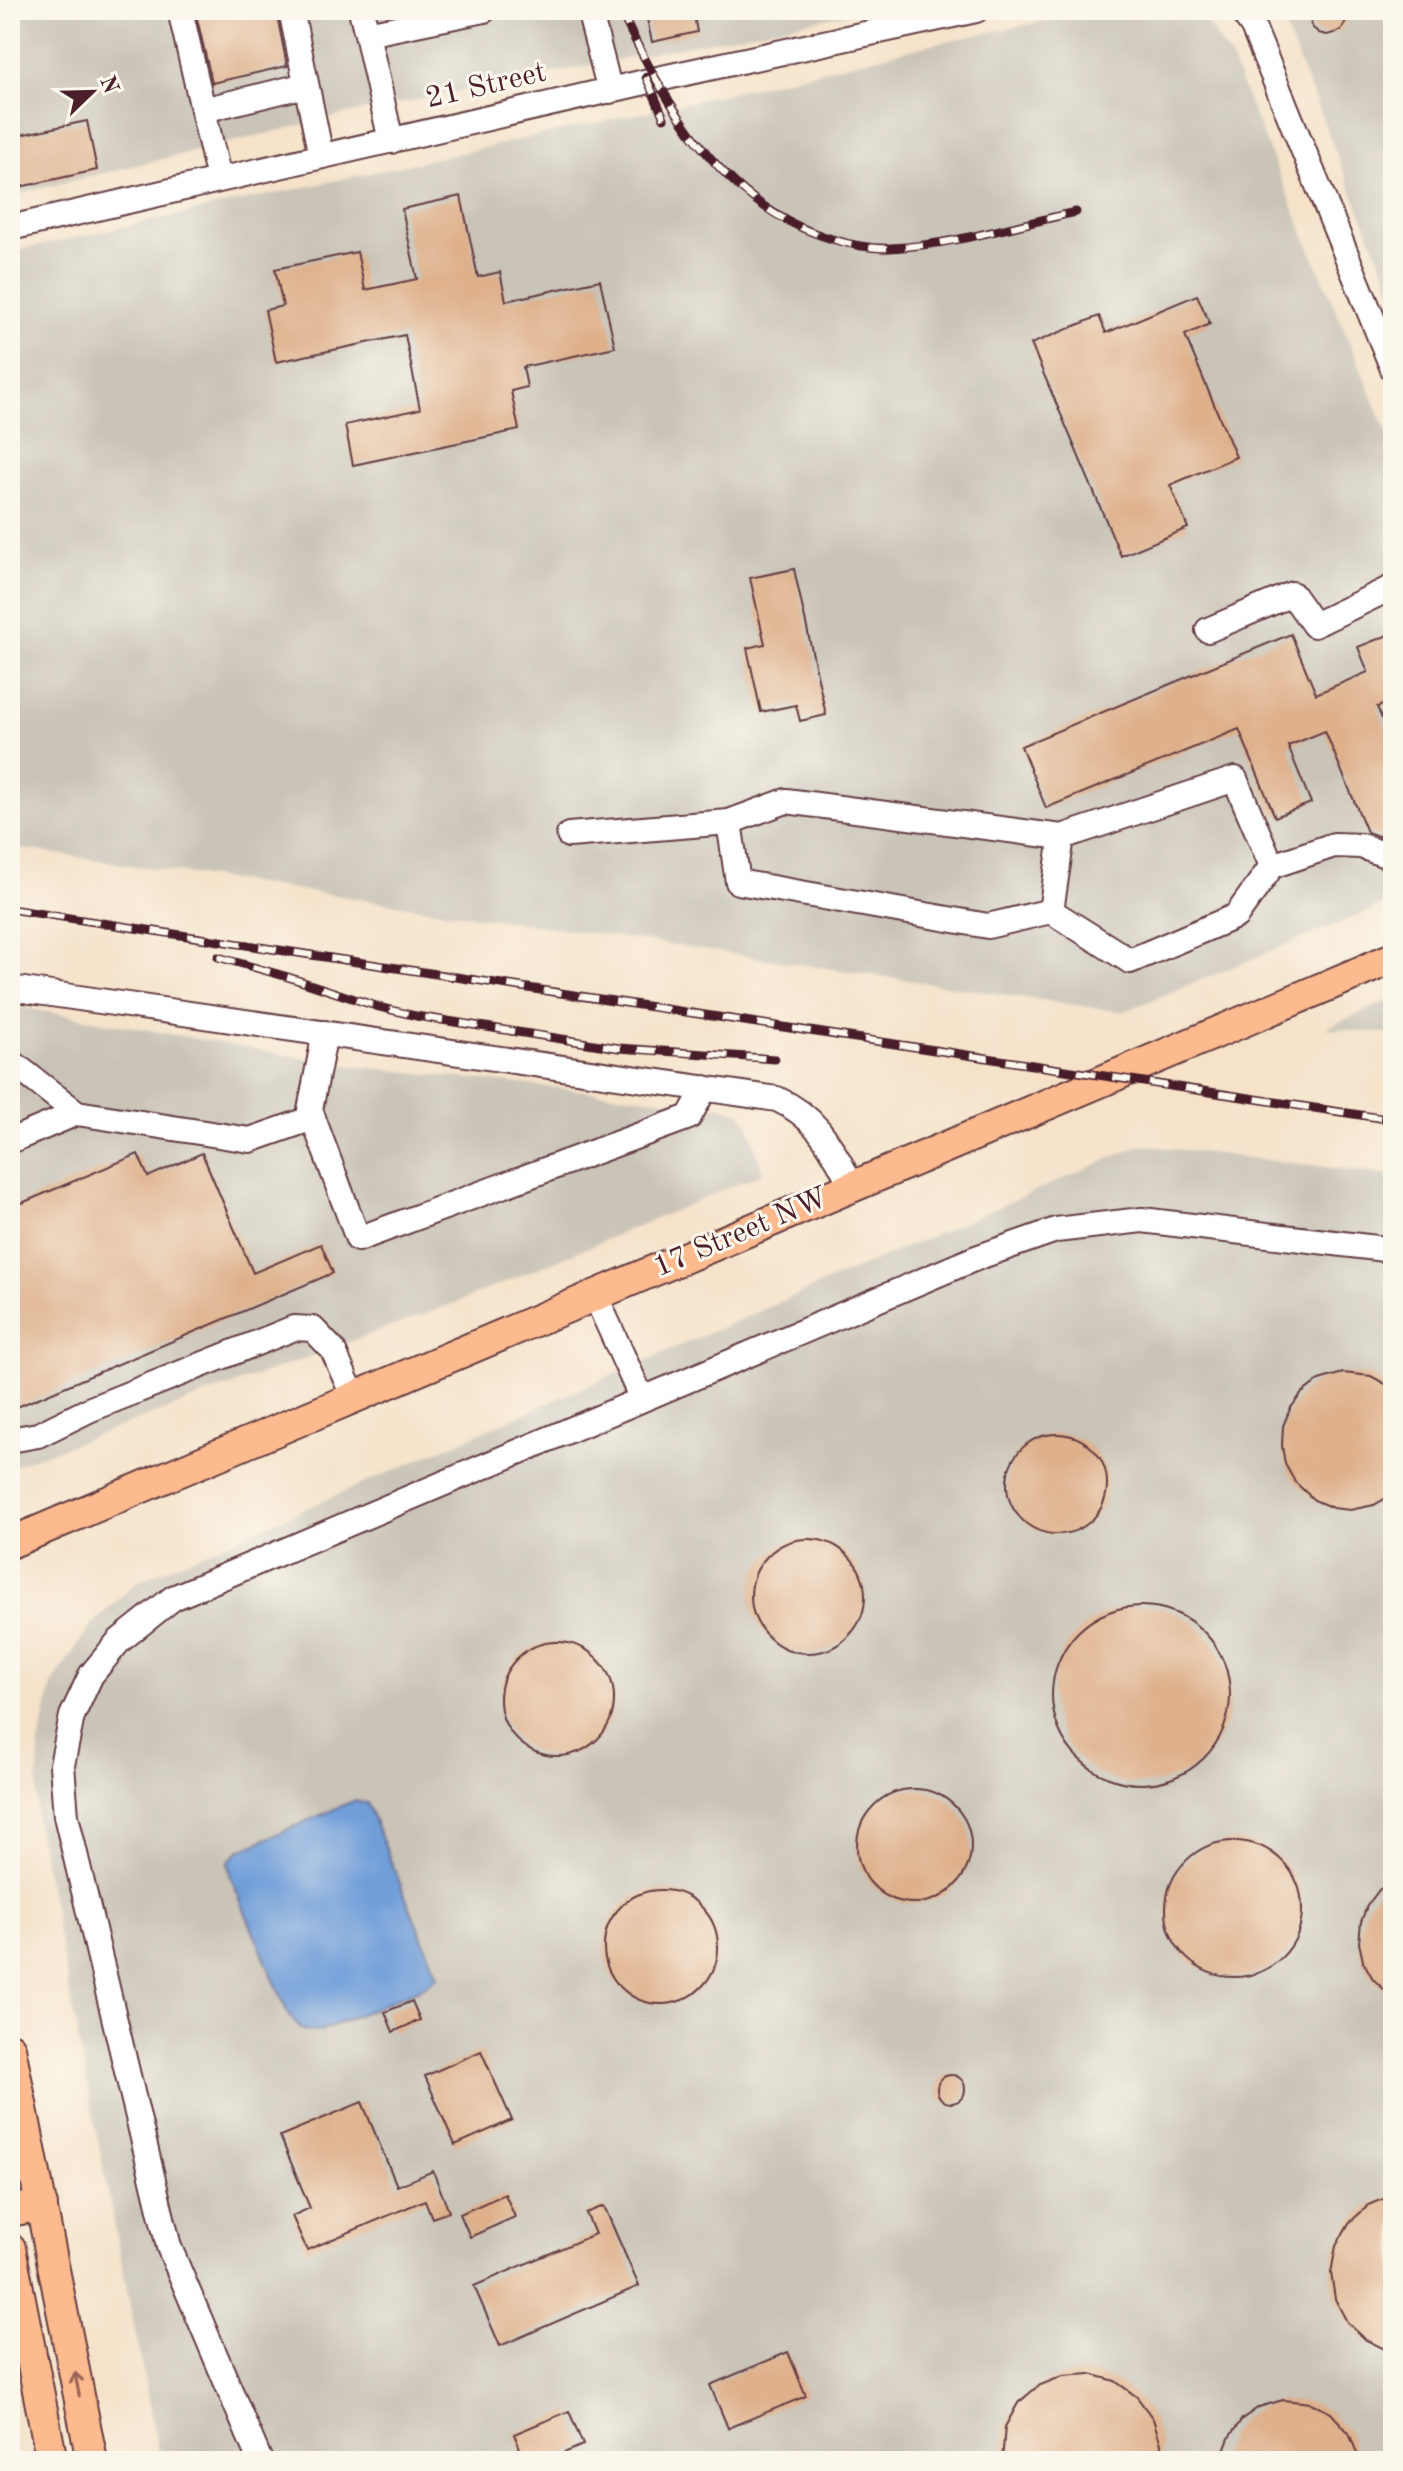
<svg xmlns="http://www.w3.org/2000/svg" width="1403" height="2471" viewBox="0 0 1403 2471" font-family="'Old Standard TT',serif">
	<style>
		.industrial { fill: #c9c3b8 }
		.water { fill: #709ed9; stroke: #5d5e82; stroke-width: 2 }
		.building { fill: #deb08b }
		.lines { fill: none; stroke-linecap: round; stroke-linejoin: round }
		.minor-casing { stroke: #643c43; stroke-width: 28 }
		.major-casing { stroke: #643c43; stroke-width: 34 }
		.minor { stroke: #fff; stroke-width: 24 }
		.major { stroke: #fcba8e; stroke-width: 30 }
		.rail-casing { stroke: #4a1f2b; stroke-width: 9 }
		.rail { stroke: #fbf7ec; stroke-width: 6; stroke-dasharray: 18; stroke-linecap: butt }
		.oneway { stroke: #9a6558 }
		.labels { text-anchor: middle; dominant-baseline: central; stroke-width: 6; stroke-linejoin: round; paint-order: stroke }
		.street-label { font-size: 30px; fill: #4a1f2b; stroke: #fbf7ec }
	</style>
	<rect width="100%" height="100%" fill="#fbf7ec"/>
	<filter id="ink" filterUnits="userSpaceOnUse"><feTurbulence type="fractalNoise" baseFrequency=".0125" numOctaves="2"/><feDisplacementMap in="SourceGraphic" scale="16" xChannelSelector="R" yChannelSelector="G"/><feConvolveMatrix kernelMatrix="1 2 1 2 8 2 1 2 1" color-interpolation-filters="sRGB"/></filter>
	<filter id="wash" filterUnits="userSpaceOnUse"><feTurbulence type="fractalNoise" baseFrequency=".006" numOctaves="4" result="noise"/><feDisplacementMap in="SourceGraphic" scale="32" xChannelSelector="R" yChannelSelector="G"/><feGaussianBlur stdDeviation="1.8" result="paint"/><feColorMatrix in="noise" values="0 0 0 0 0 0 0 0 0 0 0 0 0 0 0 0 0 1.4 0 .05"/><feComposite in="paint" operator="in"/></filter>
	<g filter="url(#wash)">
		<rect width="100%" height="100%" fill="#f5e2c9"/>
		<!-- industrial -->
		<path class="industrial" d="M10 10H866L347 114 10 196Z
			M1098 10H1198L1230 57 1393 446V901L1123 1012 10 847V252L674 106 928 45Z
			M1278 10H1393V292Z
			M1393 999V1034L1325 1028Z
			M10 1005 336 1064 721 1106 741 1114 748 1123 763 1173 463 1300 10 1467Z
			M1141 1145 1393 1175V2461H160L36 1819 39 1744 52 1684 91 1625 137 1582Z"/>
		<!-- water -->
		<path class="water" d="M355 1800 367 1803 438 1976 424 1987 318 2032 303 2030 289 2016 231 1878 228 1862 238 1851Z"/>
		<g id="blocks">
			<!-- building -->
			<path class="building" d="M195 10H276L287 66 212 83Z
				M645 10H693L697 32 652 42Z
				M1309 10H1351L1341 31 1327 35 1319 33 1312 27Z
				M87 121 97 170 15 188 10 164V137Z
				M461 196 478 277 500 272 506 301 600 280 615 347 523 367 527 387 511 391 519 430 353 465 345 425 420 409 405 335 276 362 265 310 283 306 275 269 357 252 365 290 417 279 402 209Z
				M1197 295 1210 324 1185 335 1236 457 1170 485 1188 528 1121 556 1031 344 1099 316 1106 333Z
				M794 569 826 715 800 721 796 705 761 712 747 648 765 644 750 578Z
				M1393 633V701L1377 707 1393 745V839L1389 840 1367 832 1325 731 1288 746 1311 803 1275 817 1239 729 1046 808 1021 746 1291 634 1316 694 1368 672 1358 647Z
				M202 1153 253 1273 321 1244 333 1273 10 1410V1208L138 1154 148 1177Z
				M1343 1373 1371 1376 1393 1388V1494L1374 1505 1350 1510 1333 1508 1314 1500 1295 1482 1285 1464 1282 1446 1283 1426 1290 1409 1302 1393 1319 1380Z
				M1007 1484a50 50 0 1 1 100 0a50 50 0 1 1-100 0Z
				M751 1596a57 57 0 1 1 114 0a57 57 0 1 1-114 0Z
				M1052 1695a89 89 0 1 1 178 0a89 89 0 1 1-178 0Z
				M500 1699a57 57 0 1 1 114 0a57 57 0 1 1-114 0Z
				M857 1846a57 57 0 1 1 114 0a57 57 0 1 1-114 0Z
				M1166 1909a68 68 0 1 1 136 0a68 68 0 1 1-136 0Z
				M1393 1880V1998L1373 1979 1363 1961 1359 1943 1361 1922 1367 1906 1379 1890Z
				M604 1947a57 57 0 1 1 114 0a57 57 0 1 1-114 0Z
				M412 2001 420 2020 393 2032 385 2012Z
				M481 2051 512 2120 455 2145 425 2076Z
				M937 2089a14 14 0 1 1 28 0a14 14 0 1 1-28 0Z
				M362 2102 397 2186 433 2171 449 2212 432 2218 425 2200 307 2250 292 2216 310 2208 280 2136Z
				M505 2194 515 2217 470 2237 460 2214Z
				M1393 2195V2353L1366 2340 1347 2322 1335 2299 1331 2273 1336 2246 1349 2223 1369 2205Z
				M604 2206 639 2286 500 2346 474 2286 595 2234 586 2213Z
				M788 2352 806 2396 728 2428 710 2385Z
				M1090 2374 1115 2381 1137 2397 1153 2419 1161 2444 1160 2461H1002L1005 2427 1018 2403 1038 2386 1063 2376Z
				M1283 2400 1311 2403 1331 2413 1349 2433 1360 2461H1220L1230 2436 1242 2419 1259 2407Z
				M569 2411 583 2445 545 2461H525L514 2434Z"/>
		</g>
	</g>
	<g filter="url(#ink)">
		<use href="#blocks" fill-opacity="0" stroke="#643c43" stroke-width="2"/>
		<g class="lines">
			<!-- minor casing -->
			<g class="minor-casing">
				<path id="minor" d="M180 10 219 179
					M291 10 321 156
					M361 10 367 34
					M589 10 610 91
					M1241 10 1253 27 1393 369
					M203 110 306 85
					M391 141 367 34 484 10
					M10 228 658 79 976 10
					M1208 630 1292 594 1314 625 1393 587
					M729 822 786 801 1062 837
					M569 835 729 822 738 882 988 926 1051 911 1062 837 1235 779 1272 866 1334 845 1361 846 1391 857 1393 863
					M1051 911 1130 961 1236 916 1272 866
					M10 988 777 1099C819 1118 831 1147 852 1186
					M325 1033 310 1110 358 1239 689 1117 705 1088
					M10 1061 77 1113
					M10 1141 77 1113 250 1140 313 1118
					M595 1295 642 1399
					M10 1440 38 1435 91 1409 294 1328 313 1329 333 1350 354 1398
					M260 2461 169 2247 66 1816 62 1765 72 1716 91 1675 119 1641 173 1598 976 1258 1056 1230 1142 1220 1393 1250"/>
			</g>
			<!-- major casing -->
			<g class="major-casing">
				<path id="major" d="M10 1543 1393 958
					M10 2048 92 2461
					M10 2211 42 2205
					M10 2248 52 2461"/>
			</g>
			<!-- minor -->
			<use href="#minor" class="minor"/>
			<!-- major -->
			<use href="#major" class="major"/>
			<!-- rail casing -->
			<g class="rail-casing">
				<path id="rail" d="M620 10C667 106 723 207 832 239 851 245 871 249 891 248 953 245 1016 225 1076 212
					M646 77 664 118
					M10 909 1393 1120
					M218 957 288 977 379 1007 416 1016 619 1048 775 1059"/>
			</g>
			<!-- rail -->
			<use href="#rail" class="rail"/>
		</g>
		<!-- one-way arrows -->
		<defs><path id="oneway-shaft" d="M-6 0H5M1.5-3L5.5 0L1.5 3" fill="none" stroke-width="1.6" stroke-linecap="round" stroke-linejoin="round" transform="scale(2)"/></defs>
		<use class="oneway" href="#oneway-shaft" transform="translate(77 2384) rotate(-101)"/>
	</g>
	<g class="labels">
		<!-- street labels -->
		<g class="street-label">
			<text transform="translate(486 86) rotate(-13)">21 Street</text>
			<text transform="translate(741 1233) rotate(-23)">17 Street NW</text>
		</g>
	</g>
	<!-- margin -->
	<rect width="1403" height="2471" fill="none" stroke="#fbf7ec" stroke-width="40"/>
	<!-- north arrow -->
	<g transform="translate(92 92) rotate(67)" stroke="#fbf7ec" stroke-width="6" paint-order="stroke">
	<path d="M0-6L14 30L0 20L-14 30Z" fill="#4a1f2b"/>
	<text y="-12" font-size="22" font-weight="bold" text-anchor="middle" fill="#4a1f2b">N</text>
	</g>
</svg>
